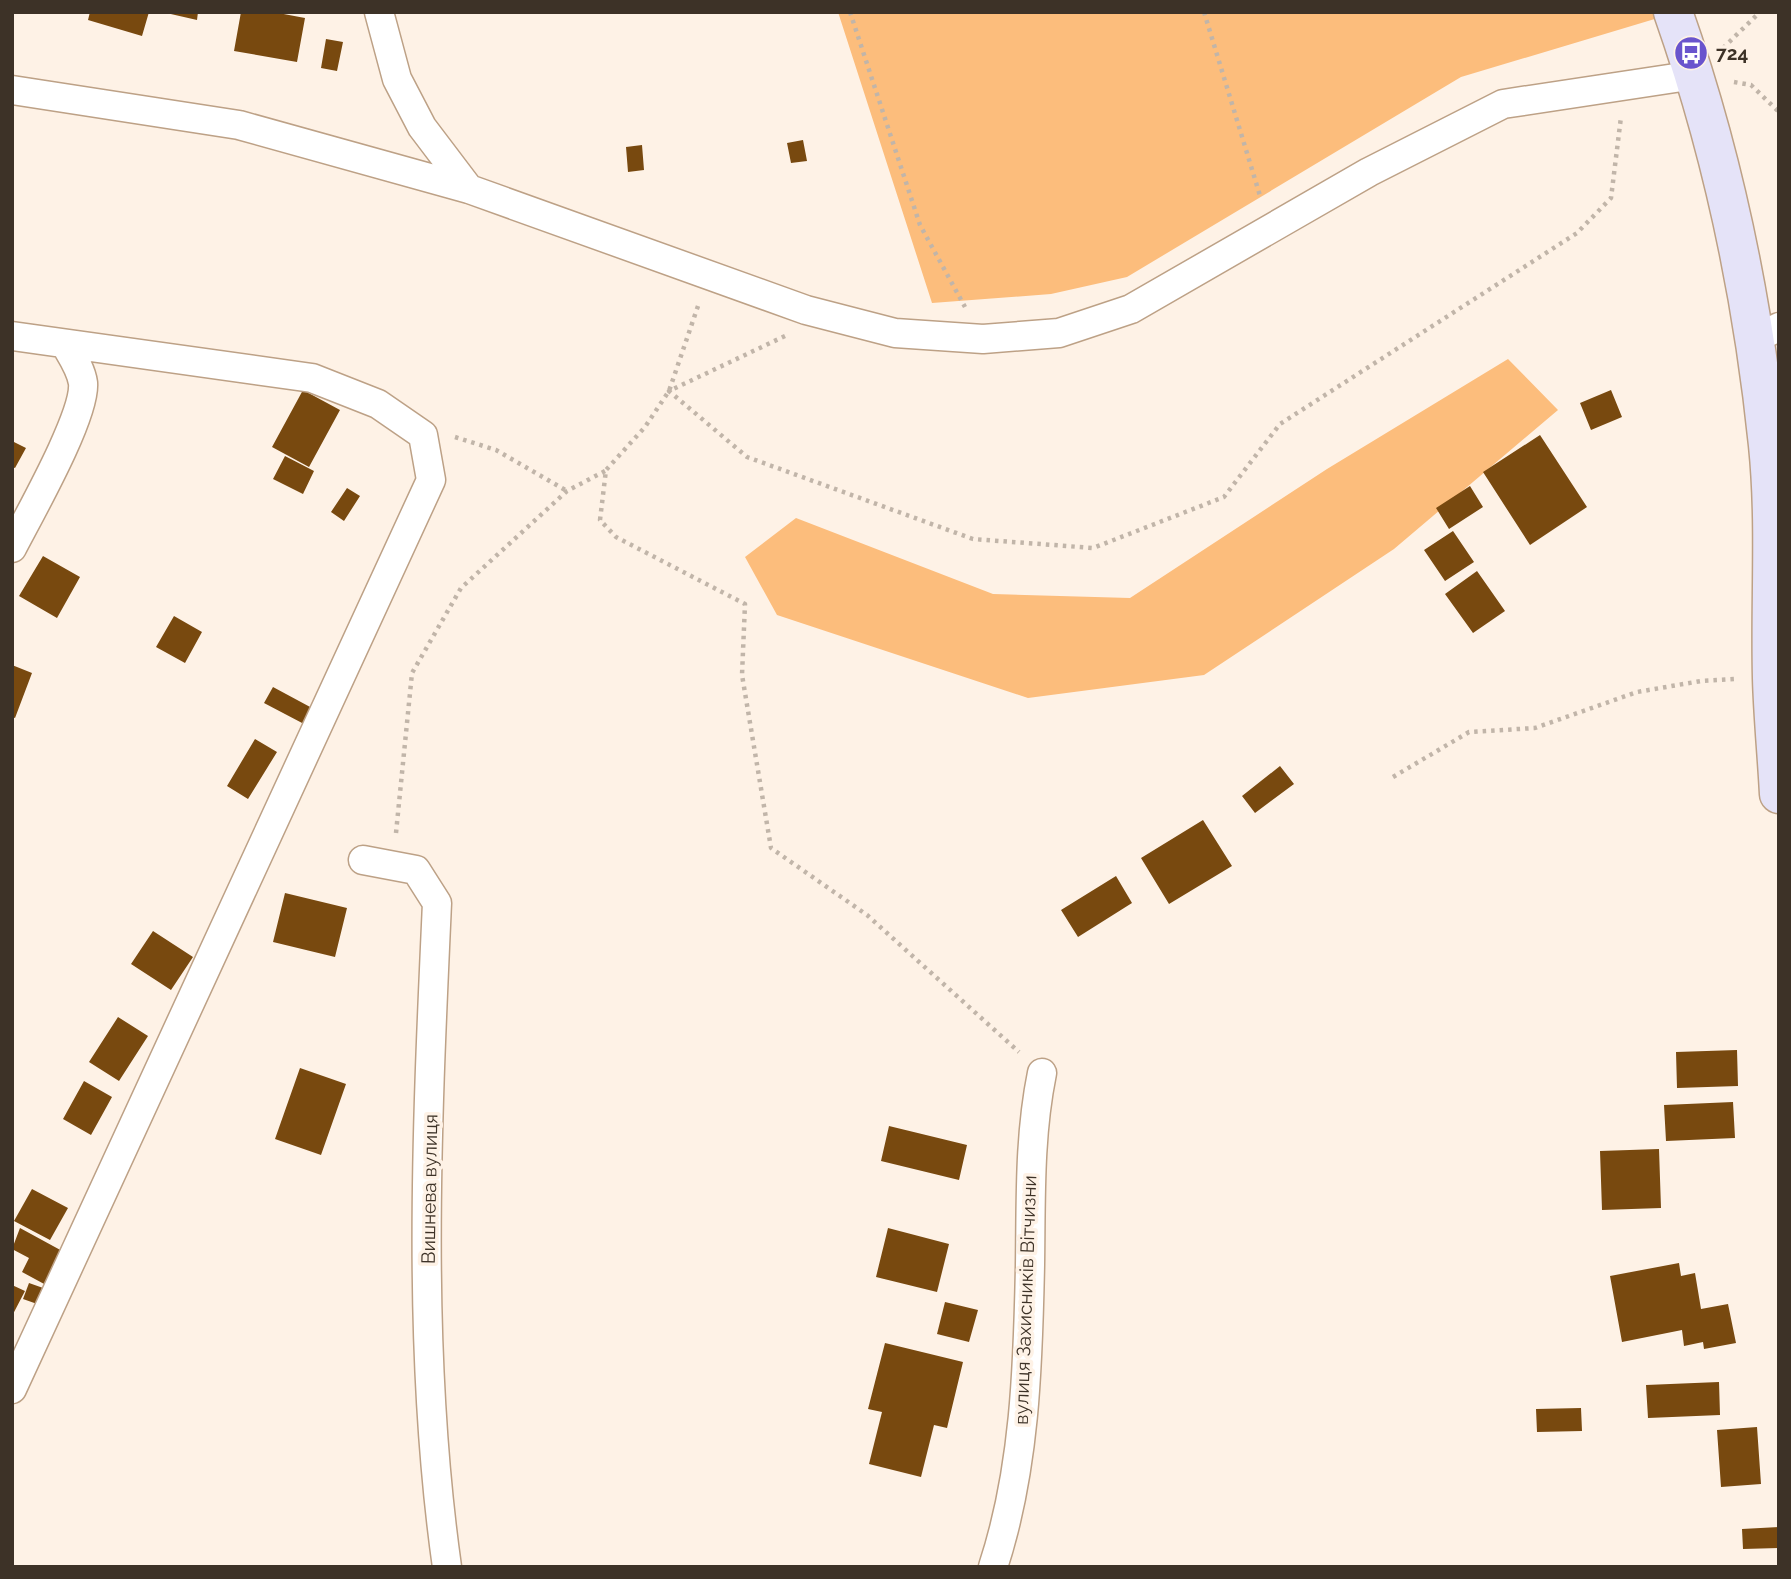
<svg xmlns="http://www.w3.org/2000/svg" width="1791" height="1579" viewBox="0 0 1791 1579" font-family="Raleway,sans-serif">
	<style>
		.green { fill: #fcbd7c }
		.building { fill: #78490f }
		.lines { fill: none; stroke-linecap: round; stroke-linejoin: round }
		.street-casing { stroke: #bda186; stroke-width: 31 }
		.secondary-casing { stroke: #bda186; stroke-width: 41 }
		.path { stroke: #c1b5a9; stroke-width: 4.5; stroke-dasharray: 3.5 5; stroke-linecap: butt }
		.street { stroke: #fff; stroke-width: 28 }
		.secondary { stroke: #e5e3f8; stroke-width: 38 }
		.labels { text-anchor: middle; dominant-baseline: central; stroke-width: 7; stroke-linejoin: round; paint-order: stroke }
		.poi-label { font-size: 19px; font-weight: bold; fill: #3d3227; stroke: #fef2e6; text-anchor: start }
		.street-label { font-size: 19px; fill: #3d3227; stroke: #fef2e6 }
	</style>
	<rect width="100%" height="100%" fill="#fef2e6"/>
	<!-- green -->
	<path class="green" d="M838 12H1678L1461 77 1127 277 1051 294 932 303Z
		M1508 359 1558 410 1394 549 1204 675 1028 698 777 615 745 557 796 518 993 594 1130 598 1327 469Z"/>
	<!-- building -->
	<path class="building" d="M90 12H149L142 36 88 20Z
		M162 12H198L197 20Z
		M241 12H273L305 18 297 62 234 51Z
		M326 39 343 42 337 71 321 68Z
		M803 140 807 161 791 163 787 143Z
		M642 145 644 170 628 172 626 147Z
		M303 390 340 410 309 467 272 447Z
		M1611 390 1622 417 1591 430 1580 403Z
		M1540 435 1587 507 1530 545 1483 472Z
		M12 441 26 448 15 468 12 467Z
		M285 456 314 471 303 494 273 479Z
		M1470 486 1483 507 1449 529 1436 508Z
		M347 488 360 496 344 521 331 512Z
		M1453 531 1474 562 1445 581 1424 550Z
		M43 556 80 577 57 618 19 596Z
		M1477 571 1505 611 1473 633 1445 594Z
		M174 616 202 632 185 663 156 647Z
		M12 665 32 673 15 718 12 717Z
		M273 687 312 708 304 724 264 703Z
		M255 739 277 752 248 799 227 786Z
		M1280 766 1294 784 1255 813 1242 796Z
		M1203 820 1232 866 1169 904 1141 858Z
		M1116 876 1132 903 1078 937 1061 910Z
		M285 893 347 908 335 957 273 942Z
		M153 931 193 957 171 990 131 964Z
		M118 1017 148 1036 119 1081 89 1062Z
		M1737 1050 1738 1086 1677 1088 1676 1052Z
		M300 1068 346 1084 321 1155 275 1139Z
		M84 1081 112 1097 91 1135 63 1119Z
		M1733 1102 1735 1138 1666 1141 1664 1105Z
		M889 1126 967 1145 959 1180 881 1161Z
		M1659 1149 1661 1208 1602 1210 1600 1151Z
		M32 1189 68 1208 50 1240 14 1221Z
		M20 1228 64 1252 46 1285 22 1272 29 1258 12 1249Z
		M888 1228 949 1244 937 1292 876 1277Z
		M1679 1263 1681 1276 1695 1273 1701 1309 1728 1304 1736 1343 1704 1349 1703 1342 1684 1346 1682 1330 1622 1342 1610 1276Z
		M29 1283 46 1289 40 1305 23 1299Z
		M12 1285 25 1291 12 1316Z
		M945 1302 978 1310 969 1342 937 1334Z
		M885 1343 963 1362 947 1428 934 1425 921 1477 869 1464 882 1412 868 1409Z
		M1719 1382 1720 1415 1648 1418 1646 1385Z
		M1581 1408 1582 1431 1537 1432 1536 1409Z
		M1757 1427 1761 1484 1721 1487 1717 1430Z
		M1779 1527V1548L1743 1549 1742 1529Z"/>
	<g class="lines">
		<!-- street casing -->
		<g class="street-casing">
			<path id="street" d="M379 12 397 79 422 127 469 189
				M12 90 239 125 469 189 806 310 895 333 983 339 1059 333 1131 309 1369 172 1503 104 1695 75
				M12 336 312 378 378 404 423 435 431 480 12 1389
				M1754 339 1779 327
				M12 548C29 515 86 415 83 383 81 369 72 356 65 344
				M363 860 416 870 437 903C427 1123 416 1348 447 1567
				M993 1567C1025 1470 1028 1366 1030 1265 1031 1200 1029 1137 1042 1073"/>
		</g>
		<!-- secondary casing -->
		<g class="secondary-casing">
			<path id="secondary" d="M1673 12C1722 151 1753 299 1768 445 1776 523 1770 600 1772 678 1773 716 1777 755 1779 794"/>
		</g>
		<!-- path -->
		<path class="path" d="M850 12 920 225 965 307
			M1204 12 1261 199
			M1723 48 1760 12
			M1734 82 1751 85 1779 112
			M698 306 669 391 645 427 606 470 600 520 616 537 745 604 742 675 771 848 867 915 1019 1052
			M785 336 669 391 747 457 973 539 1093 548 1224 497 1280 424 1577 233 1611 198 1621 117
			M455 437 496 450 567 491
			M1393 777 1469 732 1535 728 1637 692 1701 681 1736 679
			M396 833 412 673 461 588 567 491 605 471"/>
		<!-- street -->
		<use href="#street" class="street"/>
		<!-- secondary -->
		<use href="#secondary" class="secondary"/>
	</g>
	<!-- icons -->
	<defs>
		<g id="bus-disc" transform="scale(1.75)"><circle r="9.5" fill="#6954cd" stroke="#fef2e6"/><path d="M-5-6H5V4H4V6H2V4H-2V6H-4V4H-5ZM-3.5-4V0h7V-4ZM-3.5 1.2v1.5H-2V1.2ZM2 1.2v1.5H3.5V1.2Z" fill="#fff"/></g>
	</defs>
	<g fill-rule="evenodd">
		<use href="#bus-disc" x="1691" y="53"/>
	</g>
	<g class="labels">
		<!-- poi labels -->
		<g class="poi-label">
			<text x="1716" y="53">724</text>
		</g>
		<!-- street labels -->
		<g class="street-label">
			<text transform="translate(429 1189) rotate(-89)">Вишнева вулиця</text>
			<text transform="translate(1025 1300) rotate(-88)">вулиця Захисників Вітчизни</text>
		</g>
	</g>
	<!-- border -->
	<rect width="1791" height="1579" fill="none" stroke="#3d3227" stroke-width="28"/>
</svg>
